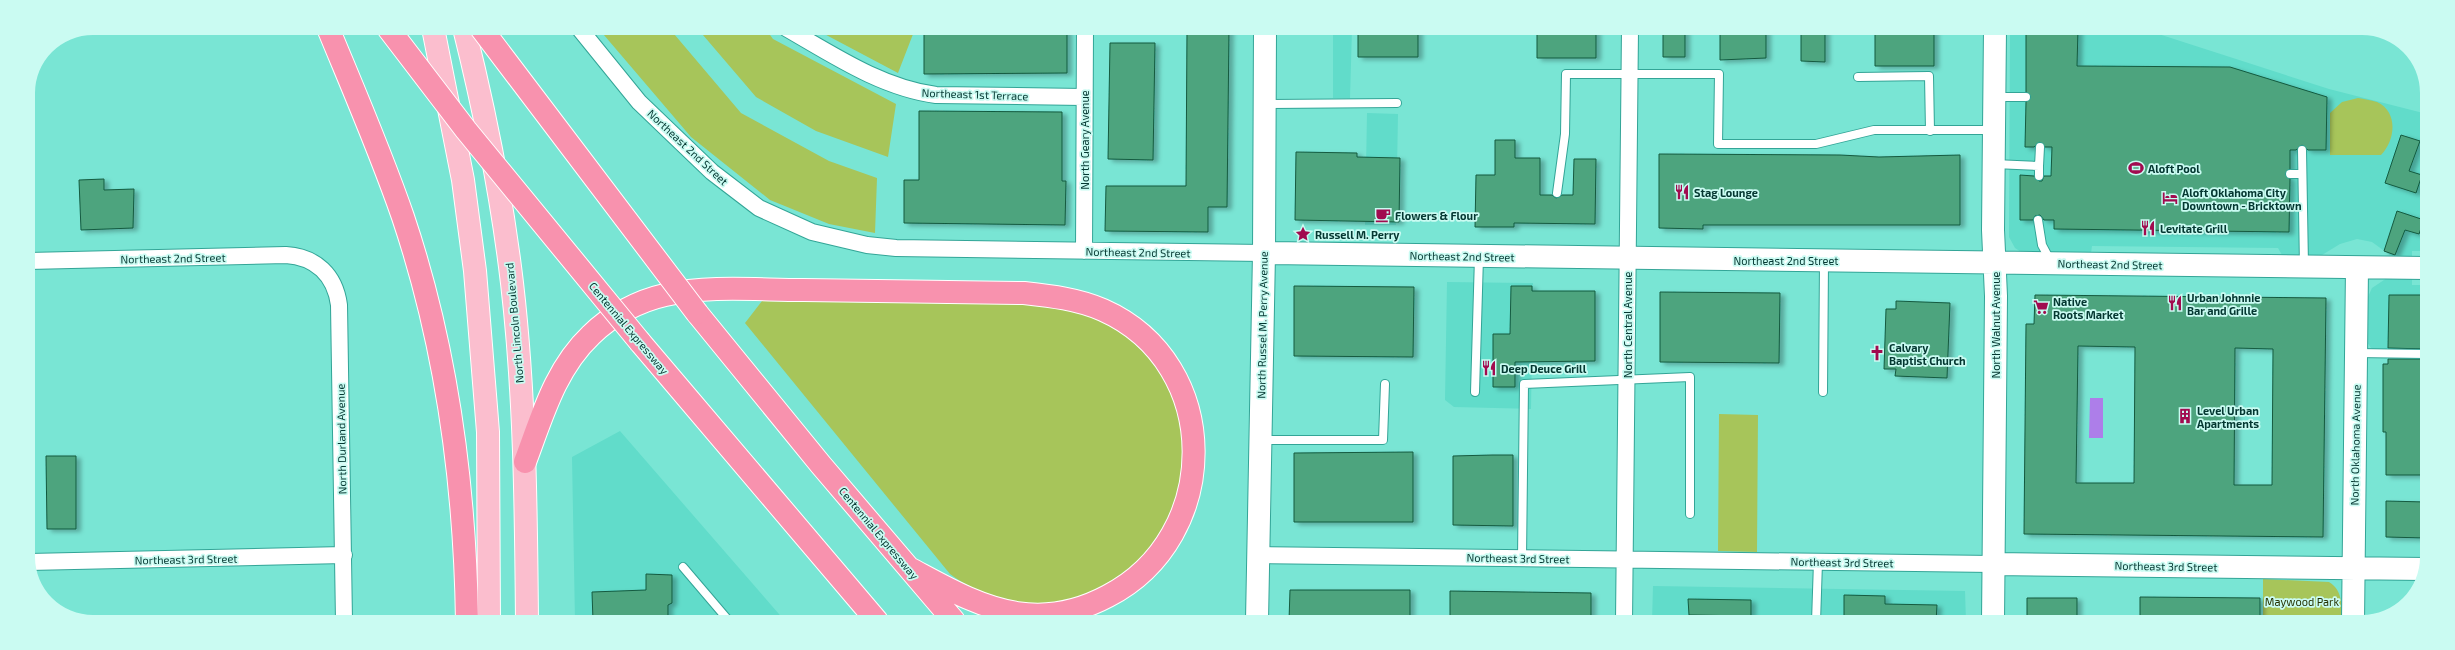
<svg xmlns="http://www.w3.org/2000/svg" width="2455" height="650" viewBox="0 0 2455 650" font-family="'Exo 2',sans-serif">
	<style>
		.built { fill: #61dcca }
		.green { fill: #a7c55a }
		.water { fill: #ad7ee9 }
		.building { fill: #4da47e; stroke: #125a3f; fill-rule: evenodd; filter: url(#shadow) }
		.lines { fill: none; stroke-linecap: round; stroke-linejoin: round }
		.lane-casing { stroke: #33a597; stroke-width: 10 }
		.street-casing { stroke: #33a597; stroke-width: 18 }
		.secondary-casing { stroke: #33a597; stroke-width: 24 }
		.primary-casing { stroke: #fff; stroke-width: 24 }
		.highway-casing { stroke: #fff; stroke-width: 24 }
		.lane { stroke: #fff; stroke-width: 8 }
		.street { stroke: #fff; stroke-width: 16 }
		.secondary { stroke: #fff; stroke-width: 22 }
		.primary { stroke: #fbbece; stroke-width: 22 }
		.highway { stroke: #f892ae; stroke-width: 22 }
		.highway-bridge-casing { stroke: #fff; stroke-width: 24; stroke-linecap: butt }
		.highway-bridge { stroke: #f892ae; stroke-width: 22 }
		.labels { text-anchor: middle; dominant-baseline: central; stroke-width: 3.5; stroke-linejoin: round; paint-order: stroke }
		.street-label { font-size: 11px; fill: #043731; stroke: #cafbf2 }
		.poi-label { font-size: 11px; font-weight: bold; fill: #043731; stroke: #cafbf2; text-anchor: start }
		.park-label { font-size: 11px; fill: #263200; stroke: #cafbf2 }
	</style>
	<defs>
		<filter id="shadow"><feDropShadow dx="4.5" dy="2.5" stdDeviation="2" flood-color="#0004"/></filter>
	</defs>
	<rect width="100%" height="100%" fill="#79e5d4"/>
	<!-- built -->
	<path class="built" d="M1333 29H1352L1350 98H1333Z
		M2010 29H2143L2329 89 2427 114 2426 251H2412V257H2396L2390 255 2372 242 2357 239 2340 244 2322 255H2282L2278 248 2092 246 2091 253 2021 252 2015 248 2009 237Z
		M1367 113 1398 114 1396 225H1365Z
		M2387 278H2412V285H2426V350H2376L2371 348 2367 342 2368 297 2372 288Z
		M1447 282 1533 283 1531 409 1454 407 1445 400Z
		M620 431 785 621H575L572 457Z
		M1653 586 1965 591 1966 622H1652Z"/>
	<!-- green -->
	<path class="green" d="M598 28H669L741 113 829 161 877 178 875 233 829 224 770 200 691 137Z
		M697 28H765L773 39 896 104 888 157 816 131 756 97Z
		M813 28H915V29L898 73Z
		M2358 98C2364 99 2371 100 2377 102 2399 112 2395 141 2381 155H2330V113L2342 102Z
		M762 301 1026 304C1048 305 1071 305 1091 315 1174 355 1205 434 1171 519 1167 528 1159 536 1153 544 1149 550 1144 558 1139 563 1132 569 1123 573 1116 578 1108 583 1101 589 1093 593 1047 615 989 603 950 574L745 323Z
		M1719 414 1758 415 1757 552 1718 551Z
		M2263 579 2329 582C2344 591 2341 607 2342 622H2263Z"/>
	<!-- water -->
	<path class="water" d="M2090 398H2103V438H2089Z"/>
	<!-- building -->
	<path class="building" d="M1067 29V73L924 74V30Z
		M1187 29H1229L1227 207H1208V232L1105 231 1106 186H1186Z
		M1358 29H1418V57H1358Z
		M1537 29H1596V58H1537Z
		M1663 29H1685V57H1663Z
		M1720 29H1766V58L1720 60Z
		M1801 29H1825V62L1801 61Z
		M1875 29H1934V66H1875Z
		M2026 29H2078L2077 66 2230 67 2327 97 2326 150H2308L2302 145 2296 150H2290V169L2285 174 2290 179 2289 232 2054 229V220H2044L2040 215 2035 216 2033 220H2020V175L2034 176 2039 181H2042L2044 176H2051L2052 147H2045L2040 142 2034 147H2025L2026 102 2031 97 2026 92Z
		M1110 43H1155L1153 160 1108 159Z
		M919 111 1062 112V181H1066L1065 225 904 223V180H919Z
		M2401 135 2420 141 2409 171 2422 175 2416 193 2385 183Z
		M1495 140H1515V158H1540V195H1552L1556 198 1562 195H1573L1574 159H1596L1595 224 1514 223V227H1475L1476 175H1495Z
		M1296 152 1357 153V157L1400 158 1399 222 1295 220Z
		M1659 154 1840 155 1879 157 1960 155V225H1703V229L1659 228Z
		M104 179V190L134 189 133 228 81 230 79 180Z
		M2397 211 2424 220 2419 234 2405 230 2395 255 2384 251Z
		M1294 286 1414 287 1413 357 1294 356Z
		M1511 286H1532V291H1595V361L1515 362V387H1493V334H1510Z
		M1660 292 1780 293 1779 363 1660 362Z
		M2035 295 2326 298 2323 537 2024 534 2026 324H2034ZM2078 346 2135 347 2134 483H2076ZM2235 348 2273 349 2272 485H2234Z
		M2389 295H2426V349L2388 348Z
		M1896 301 1950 303 1947 378 1895 376 1896 369H1884L1886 309H1896Z
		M2388 359H2426V475H2386V432H2383V364H2388Z
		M1413 452V522H1294V453Z
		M1492 455H1513V526L1453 525V456Z
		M46 456H76V529H47Z
		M2386 501 2426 502V538L2386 537Z
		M646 574 672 575V603L668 605V621H593L592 592 646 590Z
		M1290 590H1410V621H1289Z
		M1450 591 1591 593V622L1450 621Z
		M1844 595 1885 596V604L1937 605 1936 622H1844Z
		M2140 597 2260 598V622H2140Z
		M2027 598H2077V622H2027Z
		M1688 599 1751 600V616L1689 615Z"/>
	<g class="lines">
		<!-- lane casing -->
		<g class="lane-casing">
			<path id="lane" d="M1858 77 1929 76 1930 131
				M1995 97H2026
				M1266 104 1397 103
				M2302 150 2304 266
				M1994 164 2039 166V176
				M2039 166 2040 147
				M2290 174H2302
				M1557 193 1565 134 1566 74H1719L1718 144H1816L1874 130H1993
				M2038 220 2042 245 2050 260
				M2357 353 2426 354
				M1475 392 1479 257
				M1823 392 1824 261
				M1260 440H1383L1385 384
				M1522 558 1524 384 1690 377V514
				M683 567 729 621
				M1816 622 1818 562"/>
		</g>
		<!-- street casing -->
		<g class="street-casing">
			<path id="street" d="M579 28 639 102 712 172 759 208 812 232 867 245 896 248 1264 253
				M786 28C833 55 882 88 936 95L1083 97
				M1084 251 1085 29
				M28 261 286 255C316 257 335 275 339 305L344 621
				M1258 555 1993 564
				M29 562 344 555
				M1624 622 1630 29"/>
		</g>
		<!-- secondary casing -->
		<g class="secondary-casing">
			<path id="secondary" d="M1264 253 2426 268
				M1993 564 2426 569
				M1257 621 1264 253 1265 29
				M1993 622 1996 296 1993 230 1995 29
				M2353 622 2357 268"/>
		</g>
		<!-- primary casing -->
		<g class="primary-casing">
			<path id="primary" d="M433 28 463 180 475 271 488 432 489 621
				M464 28C485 112 502 198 512 283 525 395 526 508 527 621"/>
		</g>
		<!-- highway casing -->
		<g class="highway-casing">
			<path id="highway" d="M328 28C354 91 381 153 403 217 446 345 465 486 467 621
				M697 313 821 465 954 621
				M640 342 877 621
				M525 462C542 417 555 369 591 335 610 316 638 301 665 295 710 285 758 290 803 290 877 291 950 292 1024 293 1051 296 1078 299 1103 310 1224 364 1222 537 1108 596 1080 611 1049 618 1017 613 978 607 943 586 909 568"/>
		</g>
		<!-- lane -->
		<use href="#lane" class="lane"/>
		<!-- street -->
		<use href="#street" class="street"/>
		<!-- secondary -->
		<use href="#secondary" class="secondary"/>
		<!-- primary -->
		<use href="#primary" class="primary"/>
		<!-- highway -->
		<use href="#highway" class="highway"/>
		<!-- highway-bridge casing -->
		<g class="highway-bridge-casing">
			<path id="highway-bridge" d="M388 28 466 130 640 342
				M481 28 697 313"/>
		</g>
		<!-- highway-bridge -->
		<use href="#highway-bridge" class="highway-bridge"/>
	</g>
	<!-- icons -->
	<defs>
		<g id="stadium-bare" transform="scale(1.2)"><path d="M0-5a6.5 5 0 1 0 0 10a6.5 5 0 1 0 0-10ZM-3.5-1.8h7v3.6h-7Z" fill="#a10b4f" stroke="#cafbf2" stroke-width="2.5" paint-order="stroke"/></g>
		<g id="restaurant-bare" transform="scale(1.2)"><path d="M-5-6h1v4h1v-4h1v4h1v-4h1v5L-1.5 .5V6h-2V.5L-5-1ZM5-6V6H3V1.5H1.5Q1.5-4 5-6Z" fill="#a10b4f" stroke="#cafbf2" stroke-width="2.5" paint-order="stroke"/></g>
		<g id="hotel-bare" transform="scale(1.2)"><path d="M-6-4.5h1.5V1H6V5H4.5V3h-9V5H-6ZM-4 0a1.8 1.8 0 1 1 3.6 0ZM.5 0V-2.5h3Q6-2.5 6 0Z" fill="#a10b4f" stroke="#cafbf2" stroke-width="2.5" paint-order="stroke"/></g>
		<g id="cafe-bare" transform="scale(1.2)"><path d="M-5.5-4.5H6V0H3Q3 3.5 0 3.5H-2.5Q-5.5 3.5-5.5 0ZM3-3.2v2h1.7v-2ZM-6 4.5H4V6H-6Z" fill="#a10b4f" stroke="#cafbf2" stroke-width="2.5" paint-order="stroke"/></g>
		<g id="sight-bare" transform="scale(1.2)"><path d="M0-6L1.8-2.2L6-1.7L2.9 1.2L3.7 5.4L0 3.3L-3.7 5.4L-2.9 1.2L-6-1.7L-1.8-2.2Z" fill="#a10b4f" stroke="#cafbf2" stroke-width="2.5" paint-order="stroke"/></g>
		<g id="supermarket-bare" transform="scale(1.2)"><path d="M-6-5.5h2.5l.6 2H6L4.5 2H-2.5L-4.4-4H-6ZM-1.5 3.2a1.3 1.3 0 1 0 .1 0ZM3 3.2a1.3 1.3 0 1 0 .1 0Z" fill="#a10b4f" stroke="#cafbf2" stroke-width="2.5" paint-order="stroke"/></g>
		<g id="church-bare" transform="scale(1.2)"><path d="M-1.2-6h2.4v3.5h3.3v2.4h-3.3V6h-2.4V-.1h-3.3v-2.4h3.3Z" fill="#a10b4f" stroke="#cafbf2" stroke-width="2.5" paint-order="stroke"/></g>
		<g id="building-bare" transform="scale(1.2)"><path d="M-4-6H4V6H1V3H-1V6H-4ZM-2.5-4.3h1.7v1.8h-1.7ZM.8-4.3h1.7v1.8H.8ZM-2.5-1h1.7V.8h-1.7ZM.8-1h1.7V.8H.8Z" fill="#a10b4f" stroke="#cafbf2" stroke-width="2.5" paint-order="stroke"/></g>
	</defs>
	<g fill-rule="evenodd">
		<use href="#stadium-bare" x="2136" y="168"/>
		<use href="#restaurant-bare" x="1682" y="192"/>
		<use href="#hotel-bare" x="2170" y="198"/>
		<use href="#cafe-bare" x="1383" y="215"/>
		<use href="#restaurant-bare" x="2148" y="228"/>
		<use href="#sight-bare" x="1303" y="234"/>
		<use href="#restaurant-bare" x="2175" y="303"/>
		<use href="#supermarket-bare" x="2041" y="307"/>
		<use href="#church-bare" x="1877" y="353"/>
		<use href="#restaurant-bare" x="1489" y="368"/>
		<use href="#building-bare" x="2185" y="416"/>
	</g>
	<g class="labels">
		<!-- street labels -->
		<g class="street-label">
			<text transform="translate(975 94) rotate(2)">Northeast 1st Terrace</text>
			<text transform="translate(1084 140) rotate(-90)">North Geary Avenue</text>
			<text transform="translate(688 147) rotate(43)">Northeast 2nd Street</text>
			<text transform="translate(1138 252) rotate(1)">Northeast 2nd Street</text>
			<text transform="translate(1462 256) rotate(1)">Northeast 2nd Street</text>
			<text transform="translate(173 258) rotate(-1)">Northeast 2nd Street</text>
			<text x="1786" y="260">Northeast 2nd Street</text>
			<text transform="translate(2110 264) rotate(1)">Northeast 2nd Street</text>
			<text transform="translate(514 323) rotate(-95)">North Lincoln Boulevard</text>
			<text transform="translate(1262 325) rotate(-89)">North Russel M. Perry Avenue</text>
			<text transform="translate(1627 325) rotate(-90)">North Central Avenue</text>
			<text transform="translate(1995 325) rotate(-90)">North Walnut Avenue</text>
			<text transform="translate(629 328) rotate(50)">Centennial Expressway</text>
			<text transform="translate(341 439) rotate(-91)">North Durland Avenue</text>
			<text transform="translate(2355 445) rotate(-89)">North Oklahoma Avenue</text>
			<text transform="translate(879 533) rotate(50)">Centennial Expressway</text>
			<text transform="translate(1518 558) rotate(1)">Northeast 3rd Street</text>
			<text transform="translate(186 559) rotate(-1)">Northeast 3rd Street</text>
			<text transform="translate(1842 562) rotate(1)">Northeast 3rd Street</text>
			<text transform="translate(2166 566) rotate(1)">Northeast 3rd Street</text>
		</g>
		<!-- poi labels -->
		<g class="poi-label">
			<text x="2148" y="168">Aloft Pool</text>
			<text x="1694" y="192">Stag Lounge</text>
			<text x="2182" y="192">Aloft Oklahoma City<tspan x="2182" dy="13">Downtown - Bricktown</tspan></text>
			<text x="1395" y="215">Flowers &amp; Flour</text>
			<text x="2160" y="228">Levitate Grill</text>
			<text x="1315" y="234">Russell M. Perry</text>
			<text x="2187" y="297">Urban Johnnie<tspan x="2187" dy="13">Bar and Grille</tspan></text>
			<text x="2053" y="301">Native<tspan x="2053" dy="13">Roots Market</tspan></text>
			<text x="1889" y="347">Calvary<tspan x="1889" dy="13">Baptist Church</tspan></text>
			<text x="1501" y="368">Deep Deuce Grill</text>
			<text x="2197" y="410">Level Urban<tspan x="2197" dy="13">Apartments</tspan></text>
		</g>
		<!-- park labels -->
		<g class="park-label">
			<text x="2302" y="601">Maywood Park</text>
		</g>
	</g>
	<!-- crop -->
	<path d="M0 0H2455V650H0ZM93 35H2362A58 58 0 0 1 2420 93V557A58 58 0 0 1 2362 615H93A58 58 0 0 1 35 557V93A58 58 0 0 1 93 35Z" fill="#cafbf2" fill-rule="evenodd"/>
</svg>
